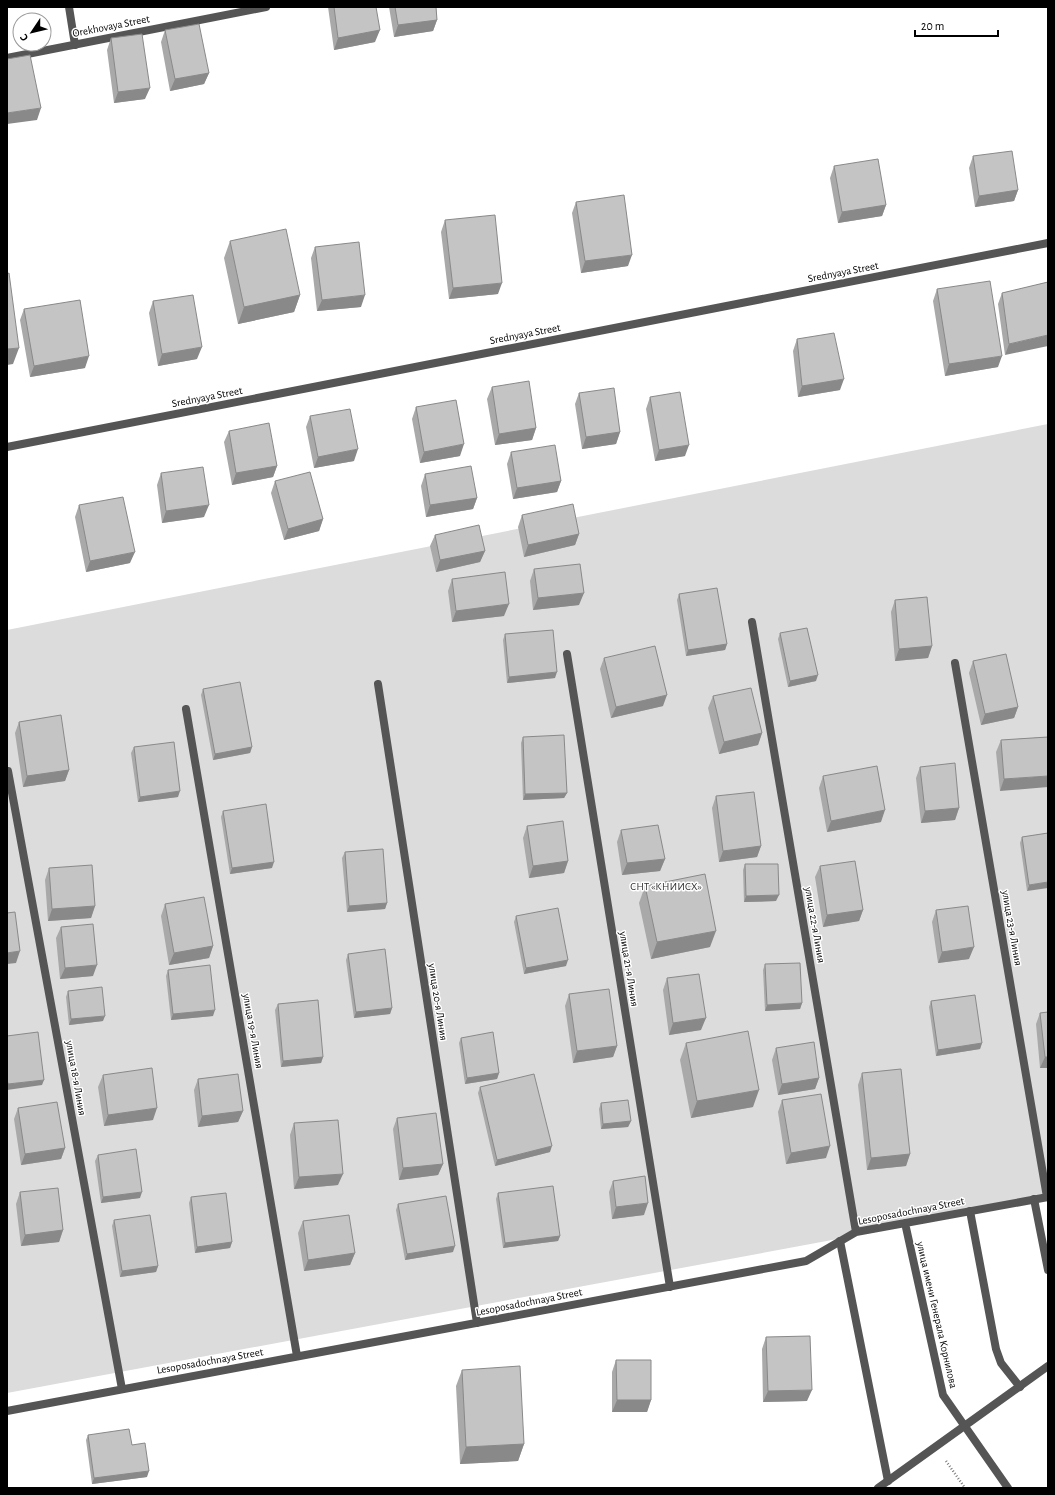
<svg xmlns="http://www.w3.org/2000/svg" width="1055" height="1495" viewBox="0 0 1055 1495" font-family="'Alegreya Sans',sans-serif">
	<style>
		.green { fill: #dcdcdc }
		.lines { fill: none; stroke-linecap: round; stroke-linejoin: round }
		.path { stroke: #777; stroke-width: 2.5; stroke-dasharray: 1 2; stroke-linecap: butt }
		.service { stroke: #555; stroke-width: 8 }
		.minor { stroke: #555; stroke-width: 8 }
		.wall { fill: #a9a9a9 }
		.shaded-wall { fill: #898989 }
		.building { fill: #c4c4c4; stroke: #898989 }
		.labels { text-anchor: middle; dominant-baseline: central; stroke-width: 3; stroke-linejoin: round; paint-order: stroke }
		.street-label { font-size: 11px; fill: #000; stroke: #fff }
		.park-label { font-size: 11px; fill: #333; stroke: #fff }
	</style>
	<rect width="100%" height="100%" fill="#fff"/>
	<!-- green -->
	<path class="green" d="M1048 424V1200L7 1393V630Z"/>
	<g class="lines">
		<!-- path -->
		<path class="path" d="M946 1461 965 1488"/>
		<!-- service -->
		<path class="service" d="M1034 1199 1048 1270
			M970 1211 996 1349 1001 1363 1020 1387
			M840 1241 888 1481"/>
		<!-- minor -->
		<path class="minor" d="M69 7 75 45
			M7 58 266 7
			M7 447 1048 243
			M752 622 856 1232
			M567 654 670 1287
			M955 663 1047 1197
			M378 684 477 1323
			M186 709 297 1356
			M8 771 122 1389
			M905 1223 943 1395 1008 1488
			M7 1411 806 1261 856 1232 1048 1197
			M878 1488 1048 1366"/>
	</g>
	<!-- wall -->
	<path class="wall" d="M328 7H376L375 42 334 50Z
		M389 7H436L437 20 433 31 394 37Z
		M165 30 209 73 204 84 170 91 161 42Z
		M111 38 145 99 114 103 107 50Z
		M973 156 1018 190 1014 201 975 207 969 168Z
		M834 166 886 205 882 216 838 223 830 178Z
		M576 202 628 266 581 273 572 213Z
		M445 220 498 294 449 299 441 232Z
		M230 241 300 295 294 312 238 324 224 258Z
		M315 247 361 307 317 311 311 258Z
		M1048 282 1005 355 998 304 1002 293Z
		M937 289 998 367 945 376 933 301Z
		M153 301 197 359 158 366 149 313Z
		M24 309 85 368 30 377 20 320Z
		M797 339 840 390 798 397 793 351Z
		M492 387 536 428 532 440 495 445 487 399Z
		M579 393 620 432 616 444 582 449 575 404Z
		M650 397 685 456 655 461 646 409Z
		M416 407 460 456 420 463 412 419Z
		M310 416 354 461 314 468 306 427Z
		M229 431 277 466 273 477 232 485 224 442Z
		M511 452 561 481 557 492 513 499 507 464Z
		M161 473 204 517 162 523 157 485Z
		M425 474 477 498 473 509 426 517 421 486Z
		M275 481 323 519 319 531 284 540 271 493Z
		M79 505 130 563 86 572 75 517Z
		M522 515 579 534 575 545 524 557 518 527Z
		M435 535 485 551 480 562 436 572 430 546Z
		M534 569 579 605 533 610 530 581Z
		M452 579 504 616 452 622 448 591Z
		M679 594 727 644 725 650 686 656 677 600Z
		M895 600 932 646 928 658 895 661 891 612Z
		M780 633 816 681 788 687 778 639Z
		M505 634 555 678 507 683 503 640Z
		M604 658 663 706 611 718 600 669Z
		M973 661 1018 707 1014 718 981 725 969 673Z
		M203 689 252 747 250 753 213 760 201 695Z
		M713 696 762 733 758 745 719 754 708 708Z
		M19 722 69 770 65 781 23 787 15 733Z
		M523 737 567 793 564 798 523 800 521 743Z
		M1048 737 1000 791 996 752 1001 740Z
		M134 747 178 797 138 802 131 753Z
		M920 767 959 808 955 820 921 823 916 778Z
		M823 776 881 822 827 832 819 788Z
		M716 796 761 846 757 857 719 862 712 808Z
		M223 811 272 868 230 874 221 817Z
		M527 826 568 861 564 873 529 878 523 838Z
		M621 830 665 859 660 871 622 875 617 842Z
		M1048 833 1027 891 1020 843 1022 837Z
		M345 852 387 903 385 909 347 912 342 858Z
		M745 864 776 901 744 902 743 870Z
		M820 866 863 910 859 921 823 927 815 877Z
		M49 868 95 906 91 918 48 921 45 880Z
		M645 886 710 947 651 959 639 903Z
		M165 904 213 946 209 958 169 965 161 916Z
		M936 910 969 959 938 963 932 922Z
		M516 916 566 966 524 974 514 922Z
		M61 927 93 976 60 979 56 938Z
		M348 954 392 1008 390 1014 354 1018 346 960Z
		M765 964 802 1003 800 1009 765 1011 763 970Z
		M168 970 213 1016 171 1020 166 976Z
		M667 978 701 1030 669 1035 663 990Z
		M68 991 103 1021 69 1025 66 997Z
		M569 994 617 1046 613 1057 573 1063 565 1006Z
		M931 1001 982 1043 980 1049 936 1056 929 1007Z
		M278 1004 323 1057 321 1063 281 1067 275 1010Z
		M1048 1012V1068H1040L1036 1024 1040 1013Z
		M461 1038 499 1073 497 1079 465 1084 459 1043Z
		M686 1043 753 1107 691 1118 680 1060Z
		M776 1048 819 1078 815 1089 778 1095 772 1060Z
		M862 1073 910 1154 906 1166 867 1170 858 1085Z
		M103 1075 153 1120 104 1126 98 1087Z
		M198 1079 243 1111 238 1122 198 1127 194 1090Z
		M480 1087 550 1152 495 1166 478 1093Z
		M782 1100 826 1158 786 1164 778 1112Z
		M601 1103 631 1121 628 1127 601 1129 599 1109Z
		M18 1108 65 1148 61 1159 21 1165 14 1119Z
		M397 1118 443 1164 438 1175 399 1180 393 1129Z
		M294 1123 338 1185 294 1189 290 1135Z
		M98 1155 140 1198 101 1203 95 1161Z
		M613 1181 644 1215 612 1219 609 1192Z
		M20 1192 63 1230 59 1242 21 1246 16 1204Z
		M498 1193 560 1236 558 1241 503 1248 496 1199Z
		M191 1197 232 1242 230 1248 195 1253 189 1203Z
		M398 1204 453 1252 405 1260 396 1210Z
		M114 1220 158 1266 156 1272 120 1277 112 1226Z
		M303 1221 355 1253 350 1265 304 1271 298 1233Z
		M766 1337 807 1401 763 1402 762 1349Z
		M616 1360 651 1400 647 1412H612V1372Z
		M462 1370 524 1444 518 1461 460 1464 456 1386Z
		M88 1435 132 1445 147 1477 92 1484 86 1440Z"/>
	<!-- shaded-wall -->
	<path class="shaded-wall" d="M437 20 433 31 394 37 398 25Z
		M380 30 375 42 334 50 338 38Z
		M209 73 204 84 170 91 175 79Z
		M150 88 145 99 114 103 118 92Z
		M41 108 37 120 7 124V113Z
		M1018 190 1014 201 975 207 979 196Z
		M886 205 882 216 838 223 842 212Z
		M632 255 628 266 581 273 585 261Z
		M502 283 498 294 449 299 453 288Z
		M300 295 294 312 238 324 244 307Z
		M365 295 361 307 317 311 322 300Z
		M1048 335V346L1005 355 1009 344Z
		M202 347 197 359 158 366 162 354Z
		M19 348 13 364 7 365V349Z
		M89 356 85 368 30 377 34 366Z
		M1002 356 998 367 945 376 949 364Z
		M844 379 840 390 798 397 802 386Z
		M536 428 532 440 495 445 499 434Z
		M620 432 616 444 582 449 586 437Z
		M464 444 460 456 420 463 424 452Z
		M689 445 685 456 655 461 659 450Z
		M358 449 354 461 314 468 318 457Z
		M277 466 273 477 232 485 236 473Z
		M561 481 557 492 513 499 517 488Z
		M477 498 473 509 426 517 430 505Z
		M209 505 204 517 162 523 166 511Z
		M323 519 319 531 284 540 288 529Z
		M579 534 575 545 524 557 528 545Z
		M485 551 480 562 436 572 440 560Z
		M135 552 130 563 86 572 90 561Z
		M584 593 579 605 533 610 538 598Z
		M509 604 504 616 452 622 456 611Z
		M727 644 725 650 686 656 688 650Z
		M932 646 928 658 895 661 899 649Z
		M557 672 555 678 507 683 509 677Z
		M818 675 816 681 788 687 790 681Z
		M667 695 663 706 611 718 616 707Z
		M1018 707 1014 718 981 725 985 714Z
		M762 733 758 745 719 754 724 742Z
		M252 747 250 753 213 760 215 754Z
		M69 770 65 781 23 787 27 776Z
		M1048 776V787L1000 791 1004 779Z
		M180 791 178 797 138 802 140 797Z
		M567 793 564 798 523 800 525 794Z
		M959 808 955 820 921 823 925 811Z
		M885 810 881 822 827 832 831 821Z
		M761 846 757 857 719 862 723 851Z
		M665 859 660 871 622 875 627 863Z
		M568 861 564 873 529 878 533 866Z
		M274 862 272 868 230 874 232 868Z
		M1048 882V888L1027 891 1029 885Z
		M779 895 776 901 744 902 746 896Z
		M387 903 385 909 347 912 349 906Z
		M95 906 91 918 48 921 52 909Z
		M863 910 859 921 823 927 827 915Z
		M716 931 710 947 651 959 657 942Z
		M213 946 209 958 169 965 174 953Z
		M974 947 969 959 938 963 942 952Z
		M20 951 16 963 7 964V953Z
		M568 960 566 966 524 974 526 968Z
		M97 965 93 976 60 979 65 968Z
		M802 1003 800 1009 765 1011 767 1005Z
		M392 1008 390 1014 354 1018 356 1012Z
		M215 1010 213 1016 171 1020 173 1014Z
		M105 1016 103 1021 69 1025 71 1019Z
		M706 1018 701 1030 669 1035 673 1023Z
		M982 1043 980 1049 936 1056 938 1050Z
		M617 1046 613 1057 573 1063 577 1051Z
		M323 1057 321 1063 281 1067 283 1061Z
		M1045 1057H1048V1068H1040Z
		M499 1073 497 1079 465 1084 467 1078Z
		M819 1078 815 1089 778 1095 782 1084Z
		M44 1080 42 1085 7 1090 8 1084Z
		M759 1090 753 1107 691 1118 697 1101Z
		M157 1108 153 1120 104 1126 108 1115Z
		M243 1111 238 1122 198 1127 202 1116Z
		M631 1121 628 1127 601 1129 603 1124Z
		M552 1146 550 1152 495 1166 497 1160Z
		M830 1146 826 1158 786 1164 791 1153Z
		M65 1148 61 1159 21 1165 25 1154Z
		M910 1154 906 1166 867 1170 871 1158Z
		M443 1164 438 1175 399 1180 403 1168Z
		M343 1174 338 1185 294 1189 299 1177Z
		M142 1192 140 1198 101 1203 103 1197Z
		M648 1203 644 1215 612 1219 616 1207Z
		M63 1230 59 1242 21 1246 25 1235Z
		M560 1236 558 1241 503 1248 505 1243Z
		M232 1242 230 1248 195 1253 197 1247Z
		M455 1246 453 1252 405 1260 407 1254Z
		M355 1253 350 1265 304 1271 308 1260Z
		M158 1266 156 1272 120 1277 122 1271Z
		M812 1390 807 1401 763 1402 768 1391Z
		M617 1400H651L647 1412H612Z
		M524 1444 518 1461 460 1464 466 1447Z
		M149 1471 147 1477 92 1484 94 1478Z"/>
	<!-- building -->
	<path class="building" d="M334 7H376L380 30 338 38Z
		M395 7H436L437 20 398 25Z
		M199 24 209 73 175 79 165 30Z
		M142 34 150 88 118 92 111 38Z
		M30 55 41 108 7 113V59Z
		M1012 151 1018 190 979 196 973 156Z
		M878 159 886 205 842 212 834 166Z
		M624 195 632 255 585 261 576 202Z
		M495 215 502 283 453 288 445 220Z
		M286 229 300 295 244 307 230 241Z
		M359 242 365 295 322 300 315 247Z
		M9 273 19 348 7 349V274Z
		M990 281 1002 356 949 364 937 289Z
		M1048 282V335L1009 344 1002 293Z
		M193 295 202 347 162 354 153 301Z
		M80 300 89 356 34 366 24 309Z
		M834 333 844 379 802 386 797 339Z
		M529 381 536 428 499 434 492 387Z
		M614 388 620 432 586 437 579 393Z
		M680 392 689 445 659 450 650 397Z
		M456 400 464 444 424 452 416 407Z
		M350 409 358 449 318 457 310 416Z
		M269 423 277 466 236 473 229 431Z
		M555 445 561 481 517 488 511 452Z
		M471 466 477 498 430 505 425 474Z
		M203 467 209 505 166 511 161 473Z
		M310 472 323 519 288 529 275 481Z
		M123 497 135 552 90 561 79 505Z
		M573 504 579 534 528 545 522 515Z
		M479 525 485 551 440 560 435 535Z
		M580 564 584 593 538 598 534 569Z
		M505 572 509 604 456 611 452 579Z
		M717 588 727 644 688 650 679 594Z
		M927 597 932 646 899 649 895 600Z
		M807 628 818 675 790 681 780 633Z
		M553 630 557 672 509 677 505 634Z
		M655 646 667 695 616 707 604 658Z
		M1006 654 1018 707 985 714 973 661Z
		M240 682 252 747 215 754 203 689Z
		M751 688 762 733 724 742 713 696Z
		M61 715 69 770 27 776 19 722Z
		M564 735 567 793 525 794 523 737Z
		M1048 737V776L1004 779 1001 740Z
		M174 742 180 791 140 797 134 747Z
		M955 763 959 808 925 811 920 767Z
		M877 766 885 810 831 821 823 776Z
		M754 792 761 846 723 851 716 796Z
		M266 804 274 862 232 868 223 811Z
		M563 821 568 861 533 866 527 826Z
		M658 825 665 859 627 863 621 830Z
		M1048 833V882L1029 885 1022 837Z
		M383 849 387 903 349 906 345 852Z
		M855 861 863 910 827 915 820 866Z
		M745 864H778L779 895 746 896Z
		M92 865 95 906 52 909 49 868Z
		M705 874 716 931 657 942 645 886Z
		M204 897 213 946 174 953 165 904Z
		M968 906 974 947 942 952 936 910Z
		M558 908 568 960 526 968 516 916Z
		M15 912 20 951 7 953V913Z
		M93 924 97 965 65 968 61 927Z
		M385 949 392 1008 356 1012 348 954Z
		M800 963 802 1003 767 1005 765 964Z
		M210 965 215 1010 173 1014 168 970Z
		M699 974 706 1018 673 1023 667 978Z
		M102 987 105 1016 71 1019 68 991Z
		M609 989 617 1046 577 1051 569 994Z
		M975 995 982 1043 938 1050 931 1001Z
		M318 1000 323 1057 283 1061 278 1004Z
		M1048 1012V1057H1045L1040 1013Z
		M748 1031 759 1090 697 1101 686 1043Z
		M38 1032 44 1080 8 1084 7 1079V1036Z
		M493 1032 499 1073 467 1078 461 1038Z
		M814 1042 819 1078 782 1084 776 1048Z
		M152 1068 157 1108 108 1115 103 1075Z
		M901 1069 910 1154 871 1158 862 1073Z
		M238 1074 243 1111 202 1116 198 1079Z
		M534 1074 552 1146 497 1160 480 1087Z
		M821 1094 830 1146 791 1153 782 1100Z
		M628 1100 631 1121 603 1124 601 1103Z
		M57 1102 65 1148 25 1154 18 1108Z
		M436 1113 443 1164 403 1168 397 1118Z
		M338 1120 343 1174 299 1177 294 1123Z
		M136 1149 142 1192 103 1197 98 1155Z
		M645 1176 648 1203 616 1207 613 1181Z
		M553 1186 560 1236 505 1243 498 1193Z
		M58 1188 63 1230 25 1235 20 1192Z
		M226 1193 232 1242 197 1247 191 1197Z
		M446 1196 455 1246 407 1254 398 1204Z
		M150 1215 158 1266 122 1271 114 1220Z
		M349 1215 355 1253 308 1260 303 1221Z
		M810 1336 812 1390 768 1391 766 1337Z
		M616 1360H651V1400H617Z
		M520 1366 524 1444 466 1447 462 1370Z
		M129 1429 132 1445 145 1443 149 1471 94 1478 88 1435Z"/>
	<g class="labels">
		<!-- street labels -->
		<g class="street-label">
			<text transform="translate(111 26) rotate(-11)">Orekhovaya Street</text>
			<text transform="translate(843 272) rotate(-11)">Srednyaya Street</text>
			<text transform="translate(525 334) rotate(-11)">Srednyaya Street</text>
			<text transform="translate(207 397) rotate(-11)">Srednyaya Street</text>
			<text transform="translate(815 925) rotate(80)">улица 22-я Линия</text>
			<text transform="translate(1012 928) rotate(80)">улица 23-я Линия</text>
			<text transform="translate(629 969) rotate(81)">улица 21-я Линия</text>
			<text transform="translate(438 1002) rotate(81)">улица 20-я Линия</text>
			<text transform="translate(253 1031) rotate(80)">улица 19-я Линия</text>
			<text transform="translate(76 1078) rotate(80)">улица 18-я Линия</text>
			<text transform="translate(911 1211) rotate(-11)">Lesoposadochnaya Street</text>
			<text transform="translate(529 1302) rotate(-11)">Lesoposadochnaya Street</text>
			<text transform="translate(937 1315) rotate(77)">улица имени Генерала Корнилова</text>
			<text transform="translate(210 1361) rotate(-10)">Lesoposadochnaya Street</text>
		</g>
		<!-- park labels -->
		<g class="park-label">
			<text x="666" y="886">СНТ «КНИИСХ»</text>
		</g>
	</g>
	<!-- border -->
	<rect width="1055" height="1495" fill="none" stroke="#000000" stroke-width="16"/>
	<!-- north arrow -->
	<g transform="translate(32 32) rotate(235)"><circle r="19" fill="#ffffff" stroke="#999999"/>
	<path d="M0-3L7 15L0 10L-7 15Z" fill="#000000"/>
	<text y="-6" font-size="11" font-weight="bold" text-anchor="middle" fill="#000000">С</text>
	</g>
	<!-- scale -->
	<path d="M915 30v6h83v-6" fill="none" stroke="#000000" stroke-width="2"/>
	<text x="921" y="30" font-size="12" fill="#000000" stroke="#ffffff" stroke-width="3" paint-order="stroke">20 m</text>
</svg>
